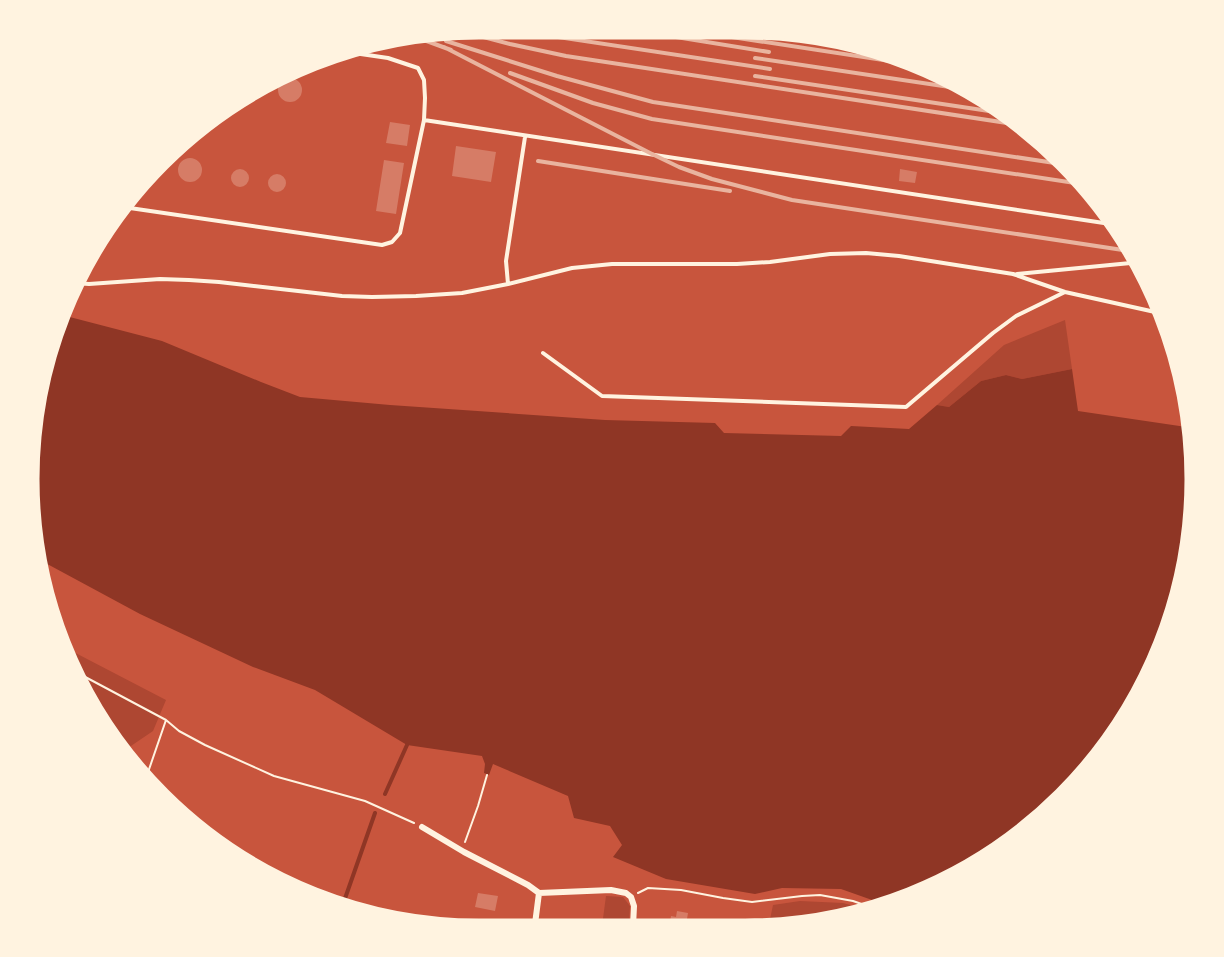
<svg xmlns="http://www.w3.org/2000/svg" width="1224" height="957" viewBox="0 0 1224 957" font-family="'Noto Serif',serif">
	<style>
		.green { fill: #ae4732 }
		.water { fill: #8f3625 }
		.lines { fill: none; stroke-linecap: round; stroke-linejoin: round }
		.stream { stroke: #8f3625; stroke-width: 4 }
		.building { fill: #d67c66 }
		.path { stroke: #fff3e0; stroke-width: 2 }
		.service { stroke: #fff3e0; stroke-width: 4 }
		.minor { stroke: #fff3e0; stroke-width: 6 }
		.rail { stroke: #e9b49f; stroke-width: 4 }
		.rim { fill: none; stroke: #fff3e0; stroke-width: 3 }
	</style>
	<rect width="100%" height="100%" fill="#c8553d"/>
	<!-- green -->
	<path class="green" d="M1065 320 1072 369 1022 379 1006 375 981 381 949 407 937 405 1004 345Z
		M64 647 166 700 153 731 125 750 119 748 88 705Z
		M606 896 623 897 630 906 629 926H602Z
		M800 901 843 903 869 910 775 929H768L773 905Z"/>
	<!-- water -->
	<path class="water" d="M62 315 162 341 261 382 300 397 390 405 605 420 715 423 724 433 841 436 851 426 909 429 937 405 949 407 981 381 1006 375 1022 379 1072 369 1078 411 1193 428 1196 508 1182 595 1151 678 1104 753 1043 818 972 869 889 906 841 889 782 888 755 894 666 879 613 857 622 845 610 826 574 818 568 796 493 764 489 775 484 773 485 764 482 756 407 745 315 690 253 667 140 614 38 559 27 479 42 362Z"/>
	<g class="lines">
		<!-- stream -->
		<path class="stream" d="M385 794 407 745
			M342 907 375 813"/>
	</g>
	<!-- building -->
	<path class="building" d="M278 90a12 12 0 1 1 24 0a12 12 0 1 1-24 0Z
		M390 122 410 125 407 146 386 143Z
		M456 146 496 152 491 182 452 176Z
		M178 170a12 12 0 1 1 24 0a12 12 0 1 1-24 0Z
		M384 160 404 163 396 214 376 211Z
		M231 178a9 9 0 1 1 18 0a9 9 0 1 1-18 0Z
		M900 169 917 172 915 183 899 181Z
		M268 183a9 9 0 1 1 18 0a9 9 0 1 1-18 0Z
		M478 893 498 896 495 911 475 907Z
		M677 911 688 913 687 919 695 920 694 927H669L671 916 676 917Z"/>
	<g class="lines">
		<!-- path -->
		<path class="path" d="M74 671 166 720 179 731 205 745 274 776 365 801 414 823
			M145 781 166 720
			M465 842 478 806 487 775
			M638 893 648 888 681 890 723 898 752 902 802 896 820 895 853 901 876 909"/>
		<!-- service -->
		<path class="service" d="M424 120 1117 225
			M123 207 382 245 392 242 400 233 424 120 425 98 424 80 418 68 388 58 340 51
			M1017 274 1141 262
			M75 283 89 284 160 279 189 280 219 282 342 296 372 297 416 296 462 293 508 284 572 268 612 264H737L770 262 830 254 866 253 899 256 1013 274 1065 292 1164 314
			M508 284 506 261 525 137
			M543 353 602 396 906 407 993 333 1016 316 1065 292
			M1188 399 1189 401"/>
		<!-- minor -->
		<path class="minor" d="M422 827 464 852 528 885 539 893 611 890 626 893 631 897 634 906 633 926
			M535 924 539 893"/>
		<!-- rail -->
		<path class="rail" d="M492 27 770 69
			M614 27 769 52
			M673 28 916 65
			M457 30 510 44 566 56 1027 126
			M413 36 451 50
			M446 41 557 76 653 102 1068 165
			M444 47 652 154 679 167 712 179 792 200 1136 252
			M755 58 963 89
			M510 73 593 103 652 119 1088 185
			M755 76 1009 114
			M538 161 730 191
			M1147 281H1149"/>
	</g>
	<!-- crop -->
	<path d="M0 0H1224V957H0ZM479 38H745A441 441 0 0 1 1186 479V479A441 441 0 0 1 745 920H479A441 441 0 0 1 38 479V479A441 441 0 0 1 479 38Z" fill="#fff3e0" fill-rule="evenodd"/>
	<path class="rim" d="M479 38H745A441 441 0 0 1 1186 479V479A441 441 0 0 1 745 920H479A441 441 0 0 1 38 479V479A441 441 0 0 1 479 38Z"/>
</svg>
